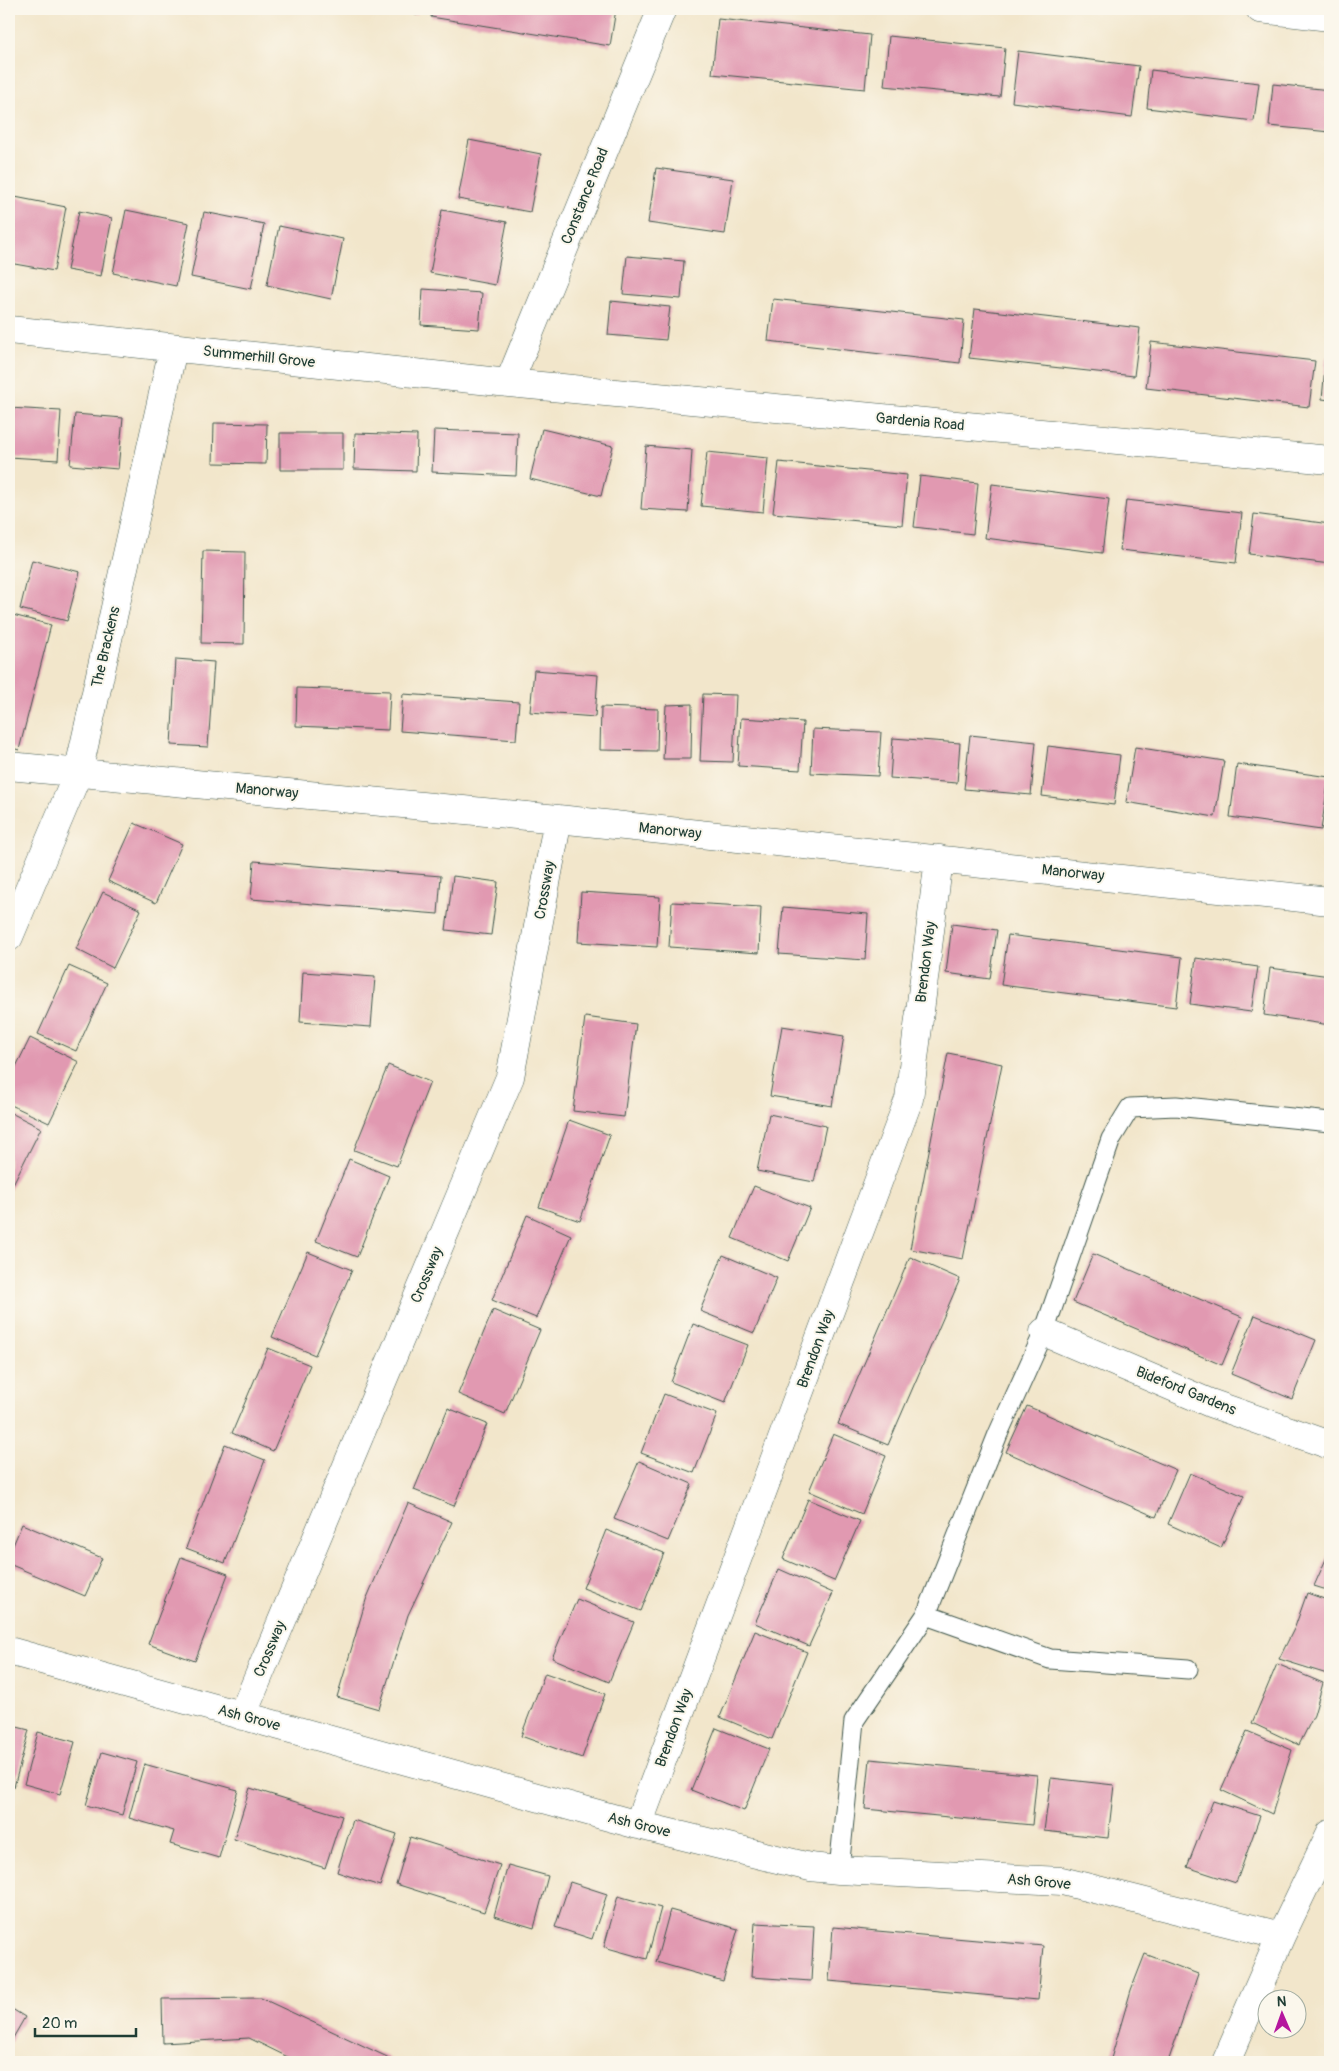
<svg xmlns="http://www.w3.org/2000/svg" width="1339" height="2071" viewBox="0 0 1339 2071" font-family="Pangolin,sans-serif">
	<style>
		.building { fill: #e199b1 }
		.lines { fill: none; stroke-linecap: round; stroke-linejoin: round }
		.service-casing { stroke: #3f564b; stroke-width: 21 }
		.minor-casing { stroke: #3f564b; stroke-width: 29 }
		.service { stroke: #fff; stroke-width: 19 }
		.minor { stroke: #fff; stroke-width: 28 }
		.labels { text-anchor: middle; dominant-baseline: central; stroke-width: 4; stroke-linejoin: round; paint-order: stroke }
		.street-label { font-size: 15px; fill: #1f3d34; stroke: #fbf7ec }
	</style>
	<rect width="100%" height="100%" fill="#fbf7ec"/>
	<filter id="ink" filterUnits="userSpaceOnUse"><feTurbulence type="fractalNoise" baseFrequency=".02" numOctaves="2"/><feDisplacementMap in="SourceGraphic" scale="10" xChannelSelector="R" yChannelSelector="G"/><feConvolveMatrix kernelMatrix="1 2 1 2 8 2 1 2 1" color-interpolation-filters="sRGB"/></filter>
	<filter id="wash" filterUnits="userSpaceOnUse"><feTurbulence type="fractalNoise" baseFrequency=".0096" numOctaves="4" result="noise"/><feDisplacementMap in="SourceGraphic" scale="20" xChannelSelector="R" yChannelSelector="G"/><feGaussianBlur stdDeviation="1.12" result="paint"/><feColorMatrix in="noise" values="0 0 0 0 0 0 0 0 0 0 0 0 0 0 0 0 0 1.4 0 .05"/><feComposite in="paint" operator="in"/></filter>
	<g filter="url(#wash)">
		<rect width="100%" height="100%" fill="#f2e6cb"/>
		<g id="blocks">
			<!-- building -->
			<path class="building" d="M384 9H418L417 15Z
				M432 9H616L610 46 431 17Z
				M718 19 870 35 865 89 712 74Z
				M889 36 1005 48 1000 97 884 86Z
				M1018 51 1139 66 1132 117 1012 102Z
				M1151 70 1259 83 1254 121 1147 108Z
				M1273 84 1330 90V132L1269 126Z
				M469 140 541 154 530 212 458 199Z
				M656 168 733 179 725 234 648 223Z
				M15 197 66 207 54 271 9 263V231Z
				M126 210 189 223 176 286 113 273Z
				M442 210 507 222 495 285 430 273Z
				M79 211 112 218 101 276 67 270Z
				M204 212 264 224 251 289 191 277Z
				M279 226 343 239 331 299 267 285Z
				M627 256 684 261 681 299 623 294Z
				M423 289 482 293 479 329 421 325Z
				M773 299 964 320 960 363 768 341Z
				M611 301 670 307 666 340 608 335Z
				M975 309 1140 328 1134 376 969 358Z
				M1151 342 1315 361 1309 407 1146 388Z
				M1326 357H1330V400L1322 399Z
				M9 408 61 411 58 460 9 457Z
				M75 414 123 418 118 469 70 465Z
				M214 423 267 424 266 464 213 463Z
				M542 429 613 446 601 496 530 479Z
				M434 430 518 433 516 476 432 472Z
				M280 433H343V470H280Z
				M355 433 417 435 416 471 354 469Z
				M646 446 692 450 688 512 641 509Z
				M707 452 768 458 763 512 701 506Z
				M779 462 907 475 902 525 773 513Z
				M920 476 978 483 973 534 914 527Z
				M992 484 1109 499 1102 553 985 538Z
				M1126 500 1242 513 1236 563 1120 550Z
				M1254 514 1330 524V564L1249 554Z
				M203 551 245 552 244 644 201 643Z
				M32 560 80 572 67 621 20 609Z
				M9 614 51 625 19 750 9 747Z
				M176 659 214 662 208 747 171 745Z
				M534 670 598 675 595 717 530 712Z
				M297 688 390 691 388 730 296 726Z
				M403 694 519 702 516 740 400 731Z
				M703 694 736 695 733 762 700 761Z
				M692 704 691 759H663L666 705Z
				M601 707 658 709 657 751 600 750Z
				M741 718 803 722 800 770 738 766Z
				M813 729 881 732 878 776 811 773Z
				M970 735 1036 742 1031 795 964 789Z
				M893 738 960 743 957 783 890 778Z
				M1048 746 1120 755 1114 805 1042 796Z
				M1135 747 1224 761 1215 817 1126 802Z
				M1237 764 1329 777 1321 830 1230 817Z
				M134 823 182 844 156 903 108 881Z
				M254 861 441 876 438 914 251 899Z
				M453 876 498 882 491 935 446 930Z
				M103 892 141 910 113 968 76 949Z
				M581 892 660 897 657 947 578 942Z
				M672 902 761 907 759 953 669 947Z
				M783 907 868 914 865 960 779 954Z
				M952 924 997 930 990 979 946 973Z
				M1008 935 1182 957 1176 1007 1001 985Z
				M1196 958 1258 967 1251 1012 1190 1004Z
				M69 966 107 983 76 1051 38 1034Z
				M1270 968 1330 976V1025L1264 1015Z
				M303 972 375 977 371 1027 300 1022Z
				M585 1017 636 1024 624 1117 573 1111Z
				M782 1026 844 1036 832 1106 770 1096Z
				M30 1038 79 1062 49 1123 9 1104V1081Z
				M948 1053 1002 1064 963 1259 910 1249Z
				M388 1065 430 1082 397 1166 354 1150Z
				M9 1112 41 1128 10 1190 9 1189Z
				M769 1114 826 1126 814 1182 757 1171Z
				M569 1120 610 1135 580 1221 539 1207Z
				M349 1159 389 1176 357 1257 316 1241Z
				M754 1186 810 1208 788 1261 732 1238Z
				M527 1215 571 1235 536 1318 492 1300Z
				M308 1252 352 1270 315 1355 272 1337Z
				M1093 1254 1242 1317 1222 1365 1073 1302Z
				M723 1255 777 1278 754 1333 700 1311Z
				M910 1257 960 1279 888 1445 838 1424Z
				M493 1310 540 1330 505 1414 458 1394Z
				M1255 1315 1316 1340 1292 1399 1231 1374Z
				M693 1324 748 1345 725 1403 671 1382Z
				M268 1348 310 1365 273 1451 232 1433Z
				M664 1394 717 1414 694 1473 641 1453Z
				M1027 1406 1176 1470 1156 1517 1006 1452Z
				M448 1408 487 1424 454 1506 414 1490Z
				M833 1434 886 1456 862 1514 809 1491Z
				M225 1444 265 1460 225 1563 186 1548Z
				M639 1461 692 1484 668 1541 614 1519Z
				M1190 1473 1244 1496 1221 1548 1168 1524Z
				M808 1499 860 1521 834 1581 783 1559Z
				M408 1503 452 1522 408 1615 379 1709 337 1697 366 1600Z
				M22 1524 102 1558 85 1596 9 1564V1555Z
				M606 1530 664 1553 641 1611 583 1588Z
				M1330 1550V1591L1314 1586Z
				M181 1557 228 1574 195 1661 148 1644Z
				M779 1569 833 1593 809 1646 755 1623Z
				M1307 1593 1330 1601V1667L1327 1674 1279 1659 1295 1627Z
				M577 1599 634 1622 609 1682 552 1658Z
				M755 1631 807 1652 772 1739 720 1717Z
				M1277 1664 1323 1683 1314 1715 1299 1745 1252 1723Z
				M545 1673 605 1694 582 1758 521 1736Z
				M9 1725 29 1730 14 1787 9 1785Z
				M716 1728 769 1749 744 1811 691 1790Z
				M1247 1731 1292 1750 1272 1814 1221 1790Z
				M38 1732 75 1742 60 1794 24 1784Z
				M102 1752 137 1762 122 1815 86 1805Z
				M870 1759 1037 1775 1032 1825 865 1809Z
				M144 1764 238 1790 219 1858 170 1844 174 1831 129 1818Z
				M1051 1778 1114 1785 1108 1838 1044 1831Z
				M250 1788 342 1816 325 1868 234 1839Z
				M1213 1801 1260 1816 1236 1883 1187 1867Z
				M353 1820 397 1834 380 1886 337 1872Z
				M410 1837 500 1865 484 1912 396 1884Z
				M508 1865 548 1876 534 1928 494 1916Z
				M570 1882 607 1894 592 1939 555 1927Z
				M618 1896 661 1908 647 1959 604 1947Z
				M670 1910 738 1929 723 1981 656 1962Z
				M755 1923 814 1926 811 1981 751 1977Z
				M833 1927 1043 1946 1038 2000 829 1981Z
				M1145 1954 1198 1974 1168 2062H1110L1131 1990Z
				M261 1998 398 2062H298L249 2038 163 2043 162 1999Z
				M9 2007 25 2017 9 2045Z"/>
		</g>
	</g>
	<g filter="url(#ink)">
		<use href="#blocks" fill-opacity="0" stroke="#3f564b" stroke-width="1"/>
		<g class="lines">
			<!-- service casing -->
			<g class="service-casing">
				<path id="service" d="M926 1615 1050 1659 1188 1669
					M839 1870 854 1721 926 1615 998 1434 1044 1332 1111 1139 1130 1108 1176 1106 1330 1122"/>
			</g>
			<!-- minor casing -->
			<g class="minor-casing">
				<path id="minor" d="M1260 9 1330 17
					M9 330 509 383 1330 460
					M509 383 662 9
					M9 766 558 819 1330 901
					M9 937 78 773 173 349
					M1044 1332 1210 1403 1330 1445
					M9 1651 638 1825 810 1867 839 1870 1062 1881 1281 1936
					M242 1716 510 1077 558 819
					M638 1825 909 1099 939 859
					M1226 2062 1281 1936 1330 1834"/>
			</g>
			<!-- service -->
			<use href="#service" class="service"/>
			<!-- minor -->
			<use href="#minor" class="minor"/>
		</g>
	</g>
	<g class="labels">
		<!-- street labels -->
		<g class="street-label">
			<text transform="translate(585 196) rotate(-68)">Constance Road</text>
			<text transform="translate(259 357) rotate(6)">Summerhill Grove</text>
			<text transform="translate(920 422) rotate(5)">Gardenia Road</text>
			<text transform="translate(106 647) rotate(-77)">The Brackens</text>
			<text transform="translate(267 791) rotate(5)">Manorway</text>
			<text transform="translate(670 831) rotate(6)">Manorway</text>
			<text transform="translate(1073 873) rotate(6)">Manorway</text>
			<text transform="translate(545 890) rotate(-80)">Crossway</text>
			<text transform="translate(926 962) rotate(-83)">Brendon Way</text>
			<text transform="translate(427 1275) rotate(-67)">Crossway</text>
			<text transform="translate(816 1349) rotate(-70)">Brendon Way</text>
			<text transform="translate(1186 1391) rotate(22)">Bideford Gardens</text>
			<text transform="translate(270 1649) rotate(-67)">Crossway</text>
			<text transform="translate(249 1718) rotate(15)">Ash Grove</text>
			<text transform="translate(674 1728) rotate(-70)">Brendon Way</text>
			<text transform="translate(639 1825) rotate(14)">Ash Grove</text>
			<text transform="translate(1039 1882) rotate(5)">Ash Grove</text>
		</g>
	</g>
	<!-- margin -->
	<rect width="1339" height="2071" fill="none" stroke="#fbf7ec" stroke-width="30"/>
	<!-- north arrow -->
	<g transform="translate(1282 2014) rotate(358)"><circle r="24" fill="#fbf7ec" stroke="#a3ada2"/>
	<path d="M0-4L9 19L0 12L-9 19Z" fill="#b5179e"/>
	<text y="-8" font-size="14" font-weight="bold" text-anchor="middle" fill="#1f3d34">N</text>
	</g>
	<!-- scale -->
	<path d="M35 2028v8h101v-8" fill="none" stroke="#1f3d34" stroke-width="2.5"/>
	<text x="42" y="2028" font-size="15" fill="#1f3d34" stroke="#fbf7ec" stroke-width="4" paint-order="stroke">20 m</text>
</svg>
